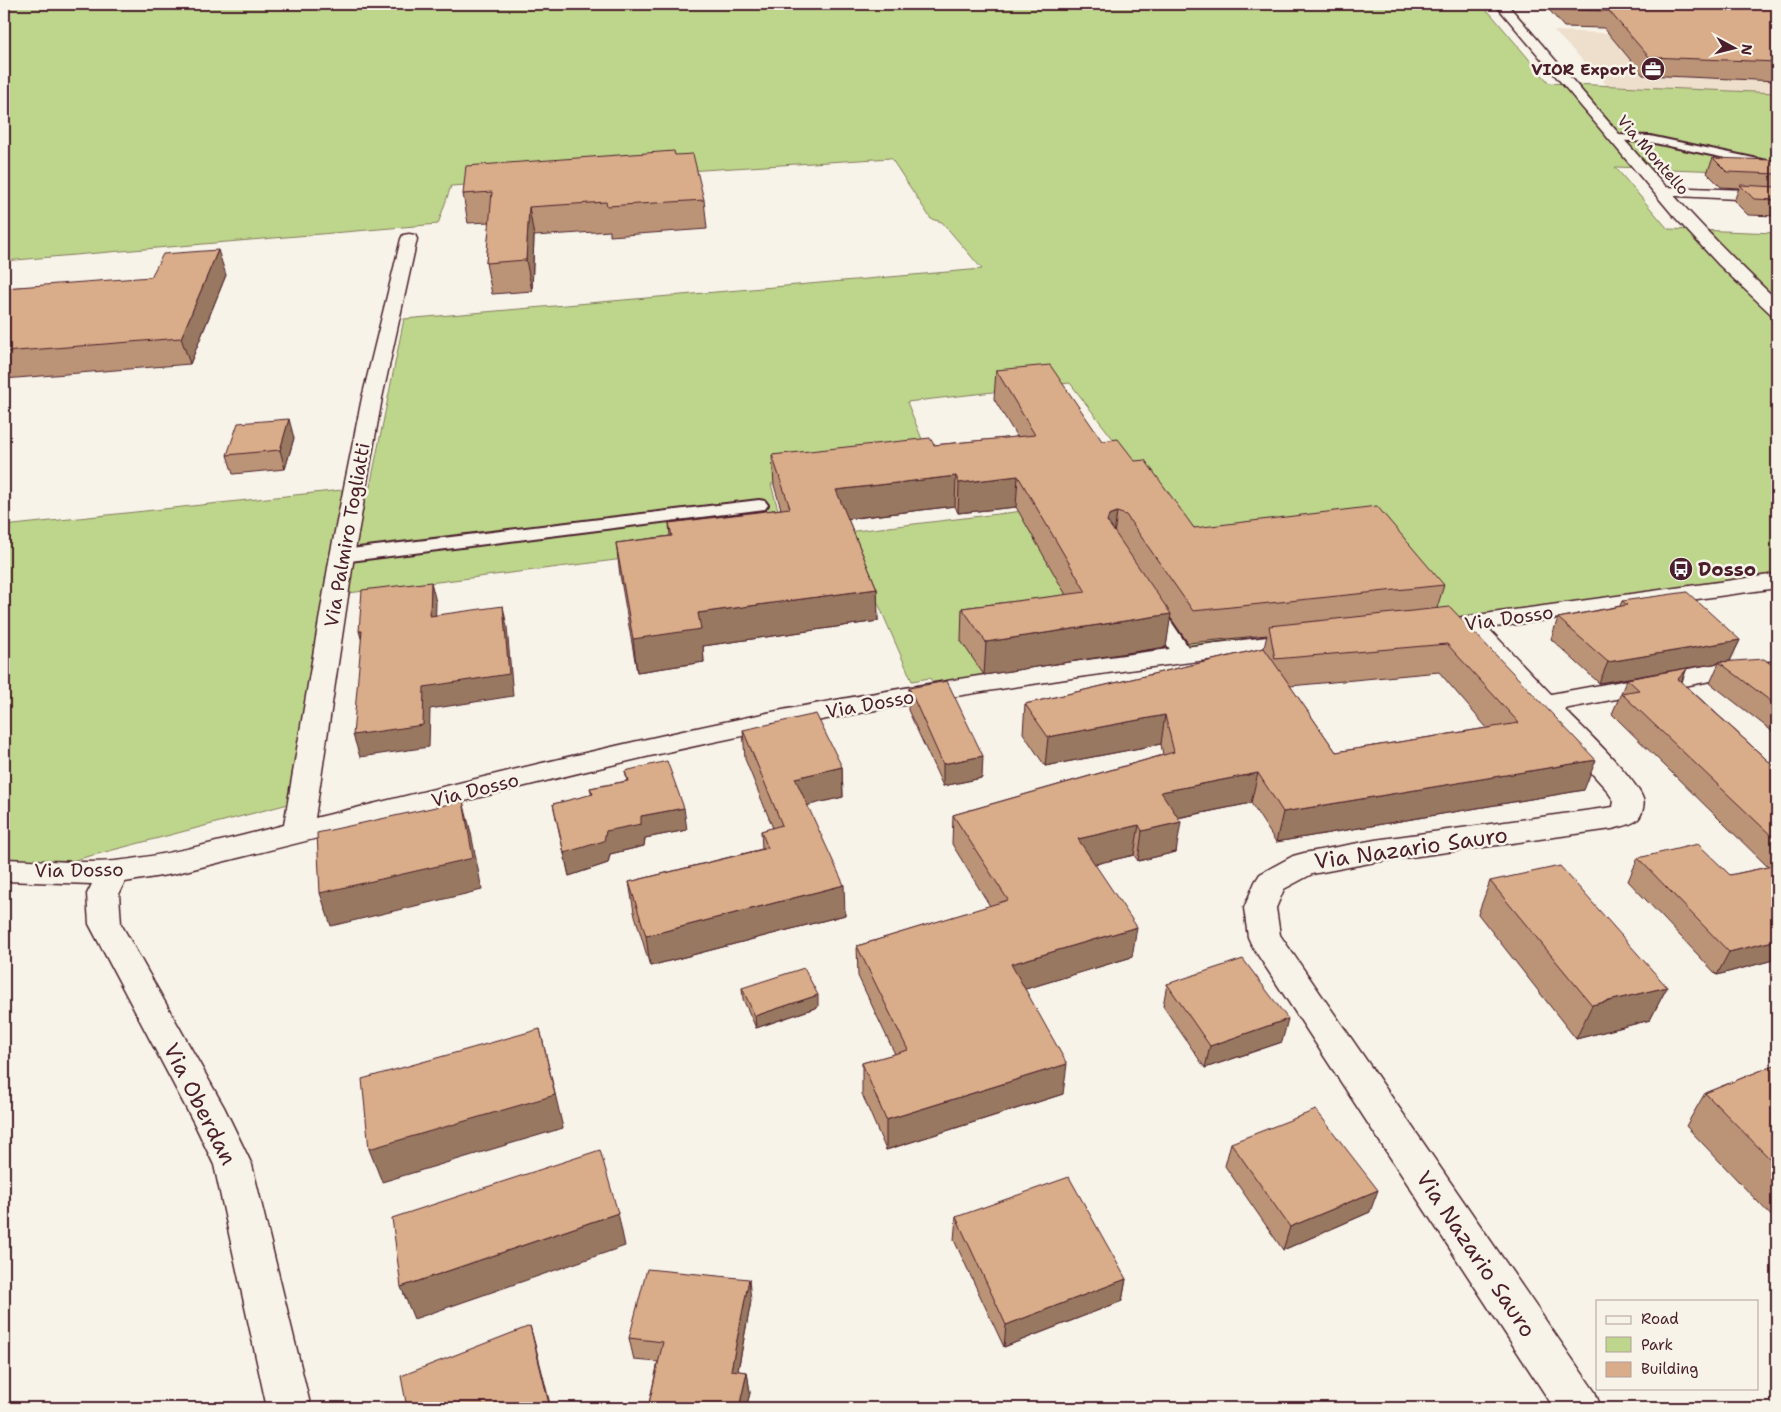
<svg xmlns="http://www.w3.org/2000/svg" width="1781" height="1412" viewBox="0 0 1781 1412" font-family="'Shantell Sans',sans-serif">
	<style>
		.built { fill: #eedecc }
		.green { fill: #bed68c; stroke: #847a5c }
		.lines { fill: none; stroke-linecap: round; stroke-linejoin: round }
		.service-casing { stroke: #4a1f2b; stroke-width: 4 }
		.minor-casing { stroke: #4a1f2b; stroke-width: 3 }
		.tertiary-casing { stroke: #4a1f2b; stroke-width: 3 }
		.service { fill: #f7f3e8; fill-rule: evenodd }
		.minor { fill: #f7f3e8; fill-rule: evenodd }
		.tertiary { fill: #f7f3e8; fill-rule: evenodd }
		.wall { fill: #bb9477; stroke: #4a1f2b; fill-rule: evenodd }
		.shaded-wall { fill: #987861; stroke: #4a1f2b }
		.building { fill: #d9ac8a; stroke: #4a1f2b }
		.labels { text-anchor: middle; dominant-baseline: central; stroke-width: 5; stroke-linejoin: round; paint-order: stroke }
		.far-poi-label { font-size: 16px; font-weight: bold; fill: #4a1f2b; stroke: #f7f3e8; text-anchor: end }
		.far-street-label { font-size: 16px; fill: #4a1f2b; stroke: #f7f3e8 }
		.street-label { font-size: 19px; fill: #4a1f2b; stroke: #f7f3e8 }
		.poi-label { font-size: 19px; font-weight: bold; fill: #4a1f2b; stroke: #f7f3e8; text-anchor: start }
		.near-street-label { font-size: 22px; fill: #4a1f2b; stroke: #f7f3e8 }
	</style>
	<rect width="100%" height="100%" fill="#f7f3e8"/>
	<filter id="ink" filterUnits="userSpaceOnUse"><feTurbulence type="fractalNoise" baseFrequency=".02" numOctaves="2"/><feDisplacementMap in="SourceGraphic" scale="10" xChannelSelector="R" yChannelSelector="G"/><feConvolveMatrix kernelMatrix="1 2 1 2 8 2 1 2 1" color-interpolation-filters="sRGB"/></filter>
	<g filter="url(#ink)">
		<!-- built -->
		<path class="built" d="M1554 31 1777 40V93L1607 85Z"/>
		<!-- green -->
		<path class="green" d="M4 4H1478L1490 13 1549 83 1777 93V173L1615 167 1668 229 1777 233V573L1509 612 1373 629 1195 561 1247 639 934 686 930 678 912 681 847 532 1065 506 1127 457 1070 383 907 402 932 464 771 484 786 539 332 595 296 802 67 862 4 858V526L370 487 404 319 982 269 942 222 931 219 891 158 451 186 438 224 4 261Z"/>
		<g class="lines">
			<!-- service casing -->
			<g class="service-casing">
				<path id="service" d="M1615 135 1650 136 1777 163V169L1650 142 1611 140 1609 138Z
					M759 500 765 501 768 505 765 509 342 562 335 560 333 556 335 552 342 550Z
					M1153 603 1160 605 1193 654 1190 658 1183 660 1176 658 1173 654 1143 609 1146 605Z"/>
			</g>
			<!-- minor casing -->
			<g class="minor-casing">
				<path id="minor" d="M1662 187 1777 191V201L1657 195 1654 192 1657 189Z
					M409 234 415 235 417 239 382 398 354 556 315 818C467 781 619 743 772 712 947 678 1124 653 1301 633L1310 635 1314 641 1310 647 1301 649C1083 673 864 707 650 756 491 793 332 835 173 874L125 882 119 894 121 924 224 1107 252 1165 311 1408H267L214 1165 195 1125 89 924 87 894 92 884 4 881V859C41 860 78 864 115 861 172 855 228 839 284 825L330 556 362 398 401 239 403 235Z
					M1777 574V588L1488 628 1551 694 1721 663 1777 662V678L1721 679 1564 709C1582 727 1636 778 1643 799 1645 804 1642 816 1637 820 1631 825 1619 827 1612 829L1375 862 1312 874 1284 889 1276 908 1280 935 1595 1392 1601 1408H1554L1252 946 1248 937 1244 908 1255 882 1260 874 1293 856 1304 853 1375 840 1613 807 1614 801 1606 789 1463 631 1428 636 1419 633 1415 628 1419 623Z"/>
			</g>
			<!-- tertiary casing -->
			<g class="tertiary-casing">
				<path id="tertiary" d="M1495 4H1507C1595 105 1679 209 1777 300V315L1771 314 1719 265 1672 214Z"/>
			</g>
			<!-- service -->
			<use href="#service" class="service"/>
			<!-- minor -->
			<use href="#minor" class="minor"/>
			<!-- tertiary -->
			<use href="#tertiary" class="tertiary"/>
		</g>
		<!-- wall -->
		<path class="wall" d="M1544 4H1777V81L1643 75 1604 28 1564 27Z
			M675 155 704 200 707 229 610 236V231L534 236 532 291 492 294 486 263 490 222 468 223 463 194Z
			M1713 158 1777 164V216L1748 215 1734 201 1739 188 1721 187 1707 173Z
			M226 275 190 364 4 379V288Z
			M996 370 1102 441 1135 461 1194 528 1444 585 1437 608 1584 790 1276 842 1251 803 1178 818 1176 852 1138 861 1134 855 1095 864 1132 957 1025 989 1063 1094 886 1150 862 1094V1063L895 1054 858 976 857 946 990 906 952 844 953 815 1163 755 1161 744 1045 766 1023 733 1025 704 1264 648 1267 635 1188 643 1170 617 1166 647 984 675 961 641 962 608 1066 595 1016 507 958 513 955 506 848 519 877 589 878 621 703 646 704 662 637 672 620 575 616 543 670 536 669 523 781 509 774 485 772 455 934 445 1017 437 994 399ZM1439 672 1487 728 1336 752 1290 686Z
			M294 438 285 469 233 474 227 455Z
			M1622 601 1740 640 1730 661 1777 669V735L1710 683 1719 663 1687 668 1682 682 1777 769V959L1717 975 1628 881 1638 858 1730 875 1768 867 1612 714 1627 679 1656 674 1599 683 1551 639 1558 618 1620 606Z
			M909 688 982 778 943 786 908 710Z
			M743 730 842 767 843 797 807 805 845 915 650 966 634 912 629 882 762 849 761 831 773 828 745 759Z
			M625 771 687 830 645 838 644 846 610 854 608 863 569 876 553 804 592 795 590 788 627 781Z
			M1490 881 1667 987 1650 1020 1576 1039 1478 914Z
			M1167 984 1282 1042 1205 1068 1163 1006Z
			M742 988 818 1007 756 1028 743 999Z
			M1777 1064V1222L1686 1126 1705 1093Z
			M1231 1143 1370 1212 1283 1250 1225 1166Z
			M956 1217 1126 1279 1122 1301 1004 1347 954 1240Z
			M751 1301 738 1371 747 1372 750 1393 746 1408H648L658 1362 634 1360 629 1338Z"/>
		<!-- shaded-wall -->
		<path class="shaded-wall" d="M529 207 534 236 532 291 526 260Z
			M218 250 226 275 190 364 181 338Z
			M289 419 294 438 285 469 280 450Z
			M956 476 955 506 837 520 836 490Z
			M1018 476 1016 507 958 513 959 483Z
			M1117 512 1113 543 1107 521 1109 515Z
			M431 582 436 602 435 637 430 616Z
			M877 589 878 621 703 646 704 662 637 672 633 639 698 613Z
			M503 606 507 627 513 696 430 709 429 747 360 757 353 735 424 687Z
			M1171 614 1166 647 984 675 986 642Z
			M359 631H362L365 652Z
			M1740 640 1730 661 1719 662V663L1687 668 1678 689V679L1687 668 1599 683 1608 662Z
			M1165 715 1161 744 1045 766 1048 737Z
			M983 756 982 778 943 786V764Z
			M1596 760 1584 790 1276 842 1283 812Z
			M842 767 843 797 797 808 795 778Z
			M1258 773 1251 803 1156 822 1161 792Z
			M463 801 471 833 482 890 331 926 320 893Z
			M684 808 687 830 645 838 644 846 610 854 608 863 569 876 564 853 606 831 641 816Z
			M1181 822 1176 852 1138 861 1142 831Z
			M1139 825 1134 855 1074 869 1078 839Z
			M844 885 845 915 650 966 646 936Z
			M1137 927 1132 957 1009 994 1011 964Z
			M1777 940V959L1717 975 1729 952Z
			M1667 987 1650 1020 1576 1039 1592 1005Z
			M818 995V1007L756 1028 755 1016Z
			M1288 1019 1282 1042 1205 1068 1210 1046Z
			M540 1029 563 1128 382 1182 369 1149Z
			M1067 1064 1063 1094 886 1150V1120Z
			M1378 1190 1370 1212 1283 1250 1290 1227Z
			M618 1213 625 1246 414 1319 401 1287Z
			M749 1279 751 1301 734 1391 731 1370Z
			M1126 1279 1122 1301 1004 1347 1006 1325Z
			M530 1326 536 1348 551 1408H550Z
			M747 1372 750 1393 746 1408H739Z"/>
		<!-- building -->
		<path class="building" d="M1563 4H1777V62L1649 57 1609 11 1568 10Z
			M674 151 675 155 693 154 704 200 607 206 606 202 529 207 526 260 486 263 492 192 463 194 466 166Z
			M1713 158 1773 160 1777 164V174L1727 172Z
			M1740 185 1777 187V200L1754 199Z
			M218 250 181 338 4 352V288L151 277 163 254Z
			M1050 365 1102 441 1118 439 1135 461 1145 460 1194 528 1377 506 1444 585 1193 611 1126 515 1117 512 1109 515 1107 521 1171 614 986 642 962 608 1086 592 1018 476 959 483 956 476 836 490 877 589 698 613 701 629 633 639 616 543 672 536 669 523 790 508 772 455 930 438 934 445 1035 435 996 370Z
			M289 419 280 450 227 455 238 423Z
			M431 582 430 616 503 606 509 674 424 687 423 725 353 735 362 631H359L362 590Z
			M1687 592 1740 640 1608 662 1558 618 1627 605 1622 601Z
			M1450 607 1596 760 1283 812 1258 773 1161 792 1181 822 1142 831 1139 825 1078 839 1137 927 1011 964 1067 1064 886 1120 862 1063 908 1050 857 946 1008 900 953 815 1174 752 1165 715 1048 737 1025 704 1264 648 1336 752 1519 723 1447 644 1275 659 1269 626Z
			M1764 659 1777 669V706L1719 662Z
			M1688 668 1678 679 1777 769V841L1621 693 1639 690 1627 679Z
			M947 681 983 756 943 764 909 688Z
			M816 714 842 767 795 778 844 885 646 936 629 882 768 848 761 831 782 825 743 730Z
			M667 761 684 808 641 816V824L606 831 604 841 564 853 553 804 593 794 590 788 628 781 625 771Z
			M463 801 473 858 320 893 317 833Z
			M1698 844 1730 875 1777 865V940L1729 952 1638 858Z
			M1560 866 1667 987 1592 1005 1490 881Z
			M1243 959 1288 1019 1210 1046 1167 984Z
			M804 968 818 995 755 1016 742 988Z
			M540 1029 555 1095 369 1149 362 1079Z
			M1777 1064V1166L1705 1093Z
			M1316 1110 1378 1190 1290 1227 1231 1143Z
			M600 1150 618 1213 401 1287 392 1218Z
			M1069 1177 1126 1279 1006 1325 956 1217Z
			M647 1269 749 1279 731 1370 747 1372 739 1408H648L663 1342 629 1338Z
			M530 1326 550 1408H407L401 1376Z"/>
	</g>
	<!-- icons -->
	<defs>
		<g id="office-disc" transform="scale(1.25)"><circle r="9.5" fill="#4a1f2b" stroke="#f7f3e8"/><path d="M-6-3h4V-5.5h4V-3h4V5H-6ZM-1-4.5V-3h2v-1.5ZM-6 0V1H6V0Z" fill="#fff"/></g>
		<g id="bus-disc" transform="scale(1.25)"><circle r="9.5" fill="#4a1f2b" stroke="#f7f3e8"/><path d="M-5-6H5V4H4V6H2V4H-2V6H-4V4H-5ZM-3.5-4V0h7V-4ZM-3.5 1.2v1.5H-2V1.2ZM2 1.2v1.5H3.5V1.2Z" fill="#fff"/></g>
	</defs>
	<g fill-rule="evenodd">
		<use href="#office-disc" x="1653" y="69"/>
		<use href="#bus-disc" x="1681" y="569"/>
	</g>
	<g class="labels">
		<!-- far-poi labels -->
		<g class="far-poi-label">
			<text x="1636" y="69">VIOR Export</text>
		</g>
		<!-- far-street labels -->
		<g class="far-street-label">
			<text transform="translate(1653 155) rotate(49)">Via Montello</text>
		</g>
		<!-- street labels -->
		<g class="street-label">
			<text transform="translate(347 535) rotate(-80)">Via Palmiro Togliatti</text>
			<text transform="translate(1509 618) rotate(-8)">Via Dosso</text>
			<text transform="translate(870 704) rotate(-10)">Via Dosso</text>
			<text transform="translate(475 790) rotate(-14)">Via Dosso</text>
			<text transform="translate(79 870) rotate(-1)">Via Dosso</text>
		</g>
		<!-- poi labels -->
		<g class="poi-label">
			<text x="1698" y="569">Dosso</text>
		</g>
		<!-- near-street labels -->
		<g class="near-street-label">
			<text transform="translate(1411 848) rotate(-8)">Via Nazario Sauro</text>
			<text transform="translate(200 1104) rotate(63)">Via Oberdan</text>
			<text transform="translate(1476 1254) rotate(56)">Via Nazario Sauro</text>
		</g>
	</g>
	<!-- margin -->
	<rect width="1781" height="1412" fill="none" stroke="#f7f3e8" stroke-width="20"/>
	<rect x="10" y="10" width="1761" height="1392" fill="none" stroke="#4a1f2b" stroke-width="2" filter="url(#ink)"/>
	<!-- legend -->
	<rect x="1596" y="1300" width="162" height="90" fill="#f7f3e8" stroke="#b29e9c"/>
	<rect x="1606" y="1316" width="25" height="8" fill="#f7f3e8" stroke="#b29e9c"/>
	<text x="1641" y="1324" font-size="15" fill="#4a1f2b">Road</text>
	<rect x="1606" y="1337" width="25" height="15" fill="#bed68c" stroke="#b29e9c"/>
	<text x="1641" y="1350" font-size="15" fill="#4a1f2b">Park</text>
	<rect x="1606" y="1362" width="25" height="15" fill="#d9ac8a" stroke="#b29e9c"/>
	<text x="1641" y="1374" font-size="15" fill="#4a1f2b">Building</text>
	<!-- north arrow -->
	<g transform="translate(1734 48) rotate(97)" stroke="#f7f3e8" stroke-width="4" paint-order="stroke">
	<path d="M0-4L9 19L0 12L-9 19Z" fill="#4a1f2b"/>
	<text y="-8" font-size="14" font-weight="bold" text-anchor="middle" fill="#4a1f2b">N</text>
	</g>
</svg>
